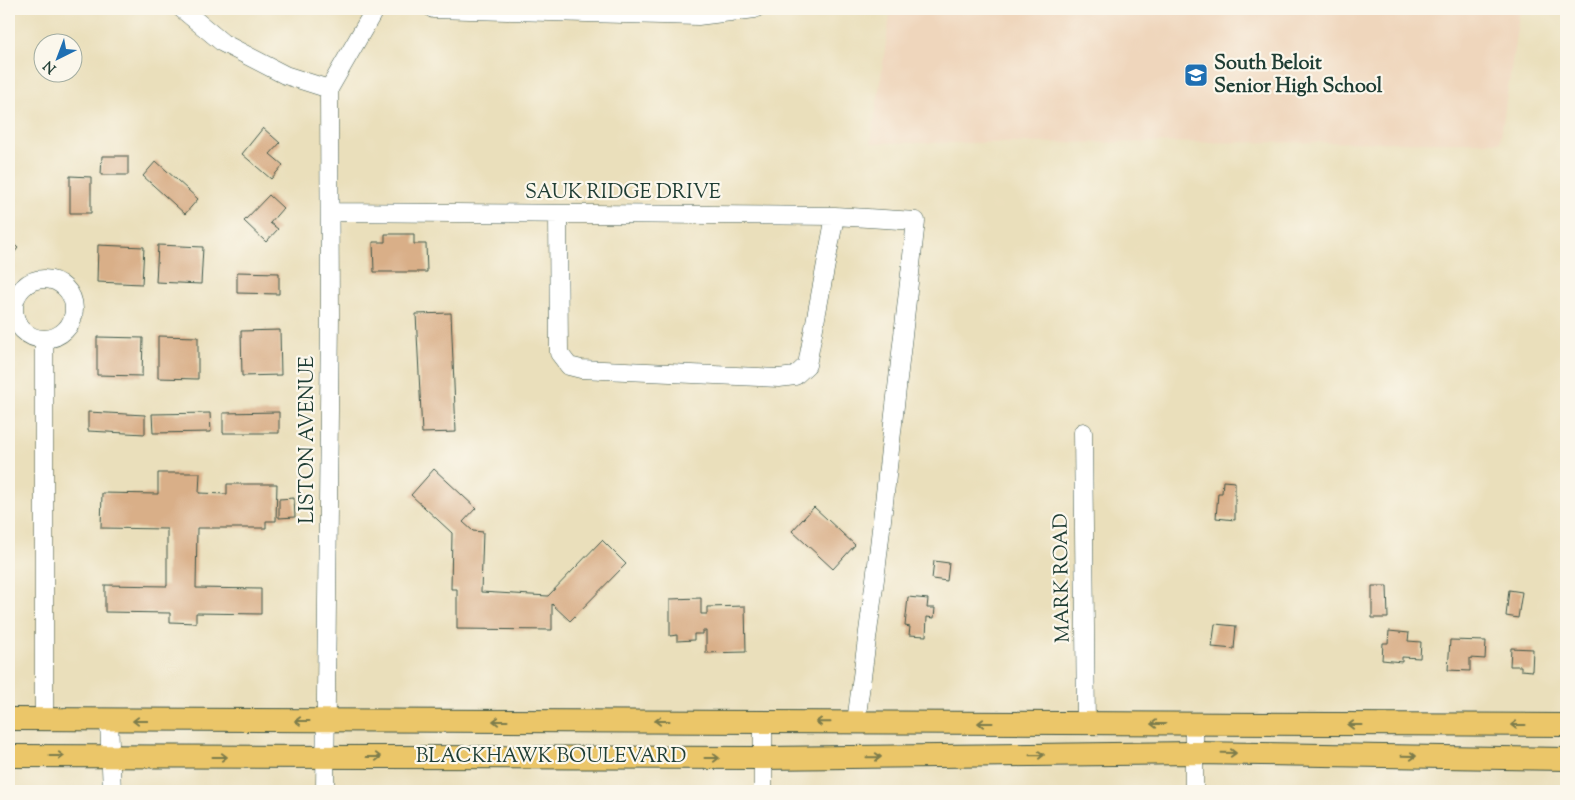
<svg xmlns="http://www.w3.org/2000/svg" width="1575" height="800" viewBox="0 0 1575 800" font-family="'Sorts Mill Goudy',serif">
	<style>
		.built { fill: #efd6bc }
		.building { fill: #d9af88 }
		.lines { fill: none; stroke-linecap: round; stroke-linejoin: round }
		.minor-casing { stroke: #3d5548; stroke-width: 19 }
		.major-casing { stroke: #3d5548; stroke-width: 24 }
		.minor { stroke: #fff; stroke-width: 18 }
		.major { stroke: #ebc669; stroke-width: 22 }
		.oneway { stroke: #7b7b4c }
		.labels { text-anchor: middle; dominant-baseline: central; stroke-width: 4.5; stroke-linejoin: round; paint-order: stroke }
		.poi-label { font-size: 20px; font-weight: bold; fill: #1f3d34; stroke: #fbf7ec; text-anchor: start }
		.street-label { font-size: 20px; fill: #1f3d34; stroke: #fbf7ec }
	</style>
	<rect width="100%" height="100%" fill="#fbf7ec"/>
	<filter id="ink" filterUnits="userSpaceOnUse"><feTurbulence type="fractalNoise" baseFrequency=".02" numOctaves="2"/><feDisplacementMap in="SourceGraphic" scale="10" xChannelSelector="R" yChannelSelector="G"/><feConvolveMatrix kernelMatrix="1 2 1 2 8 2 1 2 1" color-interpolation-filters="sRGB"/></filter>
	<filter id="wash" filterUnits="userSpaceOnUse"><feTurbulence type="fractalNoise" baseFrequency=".0096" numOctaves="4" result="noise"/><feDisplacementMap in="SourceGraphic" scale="20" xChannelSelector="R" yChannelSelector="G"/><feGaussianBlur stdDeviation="1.12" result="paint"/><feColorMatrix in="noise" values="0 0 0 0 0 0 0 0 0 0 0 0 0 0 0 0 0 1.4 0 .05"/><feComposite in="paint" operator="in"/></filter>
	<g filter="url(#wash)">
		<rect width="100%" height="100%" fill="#eadfbb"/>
		<!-- built -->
		<path class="built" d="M891 9H1520L1500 142 871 143Z"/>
		<g id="blocks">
			<!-- building -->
			<path class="building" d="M263 128 280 143 270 154 283 165 271 179 242 154Z
				M102 156H128V175H101Z
				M156 161 198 199 185 214 143 176Z
				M70 176 91 177V213H70Z
				M269 195 283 208 270 223 278 229 266 242 244 221Z
				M385 234H414V244H426L427 272H374L373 242H385Z
				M9 240 18 248 9 259Z
				M98 245 144 247 142 284 97 282Z
				M158 245 203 247 201 284 156 282Z
				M237 272 279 273V294L237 293Z
				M451 313 456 432 422 433 416 314Z
				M280 330 281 375 242 376 241 331Z
				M158 336 198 337V379L158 378Z
				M97 337 143 338 142 376 97 375Z
				M88 412 145 415V434L88 431Z
				M279 412V433H223V413Z
				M210 413 211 432 153 433 152 414Z
				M434 469 476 508 463 522 473 531 483 532 481 592 548 596 602 540 626 564 570 621 552 604V630L457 629V589H451L452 533 411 495Z
				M158 473H200L199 493 227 494V484H277L276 521H266V528H197L196 588 261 589V614L196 613V623L170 622V613L105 612V585L167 586V529L101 528 102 493 158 494Z
				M1223 481 1235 482V520L1216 518 1218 493H1222Z
				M294 498 295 517 279 518V499Z
				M814 507 855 545 833 569 792 531Z
				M934 561 949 563 947 581 932 579Z
				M1372 586H1387L1388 618H1372Z
				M1509 590 1522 592 1518 618 1506 616Z
				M908 597 928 599 927 608H935L934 618 927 617 926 636 909 635 910 627 905 626Z
				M701 598V614H707V607L745 606 746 652 706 653V631H703V634H694V640L677 641V635L670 636V599Z
				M1215 624 1236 626 1234 649 1212 647Z
				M1389 631 1409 633 1408 641 1421 642 1420 658 1402 657V662L1382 660 1383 643H1388Z
				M1450 640 1486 641 1485 659 1470 658V671L1448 670Z
				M1511 648 1533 649 1532 671 1521 670V666H1510Z"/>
		</g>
	</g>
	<g filter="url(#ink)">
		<use href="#blocks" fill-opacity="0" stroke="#3d5548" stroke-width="1"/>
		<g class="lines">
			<!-- minor casing -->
			<g class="minor-casing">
				<path id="minor" d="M182 9 223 43 285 75 329 89 375 9
					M433 9 698 16 755 9
					M330 212 835 216 916 221 877 564 856 722
					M558 214 559 353 569 366 581 369 779 378 795 376 807 365 835 216
					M14 309a30 30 0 1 1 60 0a30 30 0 1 1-60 0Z
					M1083 432 1086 724
					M44 719V339
					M109 721 112 791
					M1194 724V791
					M325 791 330 316 329 89
					M763 791V721"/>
			</g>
			<!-- major casing -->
			<g class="major-casing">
				<path id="major" d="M9 719 1566 725
					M9 756 763 758 1195 753 1566 759"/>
			</g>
			<!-- minor -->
			<use href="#minor" class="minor"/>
			<!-- major -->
			<use href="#major" class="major"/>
		</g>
		<!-- one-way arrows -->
		<defs><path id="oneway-shaft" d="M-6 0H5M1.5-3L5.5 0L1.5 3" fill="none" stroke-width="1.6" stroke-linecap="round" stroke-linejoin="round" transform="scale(1.25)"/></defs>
		<g class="oneway">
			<use href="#oneway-shaft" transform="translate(140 721) rotate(180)"/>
			<use href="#oneway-shaft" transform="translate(302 721) rotate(180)"/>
			<use href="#oneway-shaft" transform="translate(500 721) rotate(-180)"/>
			<use href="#oneway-shaft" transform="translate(662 721) rotate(-180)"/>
			<use href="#oneway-shaft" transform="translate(823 722) rotate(-179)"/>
			<use href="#oneway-shaft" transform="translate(985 723) rotate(-180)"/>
			<use href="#oneway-shaft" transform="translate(1158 724) rotate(-180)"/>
			<use href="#oneway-shaft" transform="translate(1355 725) rotate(-180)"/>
			<use href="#oneway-shaft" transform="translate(1518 725) rotate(-180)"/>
			<use href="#oneway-shaft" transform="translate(1229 753) rotate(1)"/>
			<use href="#oneway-shaft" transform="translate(1037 755) rotate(-1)"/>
			<use href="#oneway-shaft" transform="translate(57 756)"/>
			<use href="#oneway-shaft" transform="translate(1409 756) rotate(1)"/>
			<use href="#oneway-shaft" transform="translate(220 757)"/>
			<use href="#oneway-shaft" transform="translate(374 757)"/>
			<use href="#oneway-shaft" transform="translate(874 757) rotate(-1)"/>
			<use href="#oneway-shaft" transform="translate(712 758)"/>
		</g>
	</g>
	<!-- icons -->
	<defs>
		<g id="school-square" transform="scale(1.25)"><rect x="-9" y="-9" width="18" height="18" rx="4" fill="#1f6fb2" stroke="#fbf7ec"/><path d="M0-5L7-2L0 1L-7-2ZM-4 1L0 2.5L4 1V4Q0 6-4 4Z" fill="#fff"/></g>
	</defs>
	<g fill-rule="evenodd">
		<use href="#school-square" x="1196" y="75"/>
	</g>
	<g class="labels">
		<!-- poi labels -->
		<g class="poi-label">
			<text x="1214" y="64">South Beloit<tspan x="1214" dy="23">Senior High School</tspan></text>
		</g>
		<!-- street labels -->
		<g class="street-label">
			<text x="623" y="193">SAUK RIDGE DRIVE</text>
			<text transform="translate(308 440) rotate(-90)">LISTON AVENUE</text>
			<text transform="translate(1063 578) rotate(-91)">MARK ROAD</text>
			<text x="551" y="757">BLACKHAWK BOULEVARD</text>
		</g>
	</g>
	<!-- margin -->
	<rect width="1575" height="800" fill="none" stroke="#fbf7ec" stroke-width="30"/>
	<!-- north arrow -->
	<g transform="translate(58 58) rotate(222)"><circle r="24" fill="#fbf7ec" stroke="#a3ada2"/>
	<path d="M0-4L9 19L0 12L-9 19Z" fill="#1f6fb2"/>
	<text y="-8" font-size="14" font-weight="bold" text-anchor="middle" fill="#1f3d34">N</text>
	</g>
</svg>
